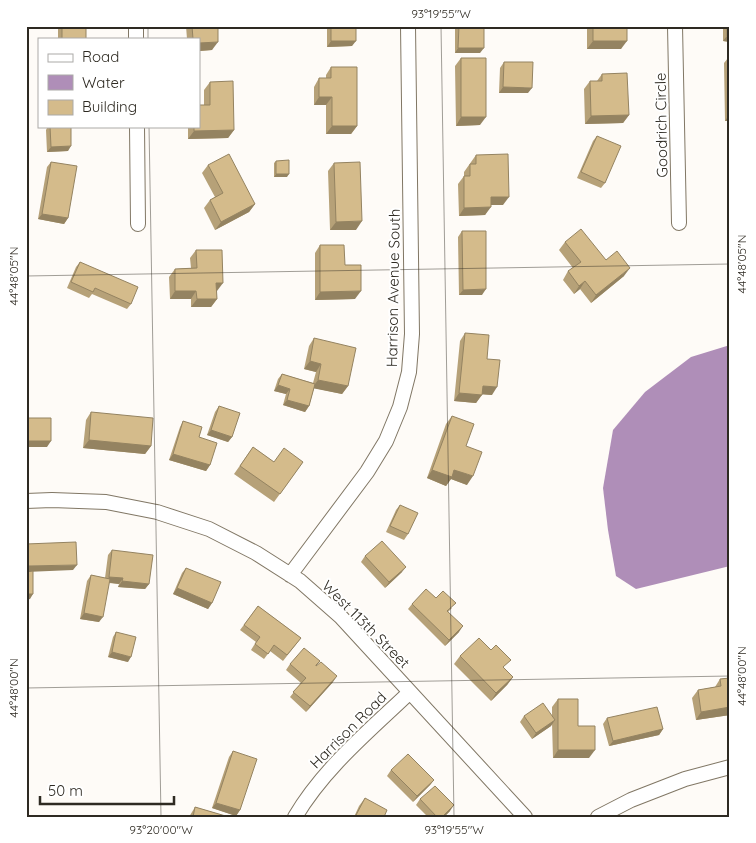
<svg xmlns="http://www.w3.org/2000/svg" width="756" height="843" viewBox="0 0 756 843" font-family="Quicksand,sans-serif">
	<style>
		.water { fill: #af8eb8 }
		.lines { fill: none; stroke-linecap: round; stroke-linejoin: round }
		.minor-casing { stroke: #817765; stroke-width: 16 }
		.minor { stroke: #fff; stroke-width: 14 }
		.wall { fill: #b6a178 }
		.shaded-wall { fill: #948361 }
		.building { fill: #d4bb8b; stroke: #948361 }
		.ticks { fill: none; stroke: #2e2a22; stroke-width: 1; stroke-opacity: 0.45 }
		.labels { text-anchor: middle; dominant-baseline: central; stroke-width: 4; stroke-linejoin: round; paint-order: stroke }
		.street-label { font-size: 15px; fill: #2e2a22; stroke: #fff }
		.neatline { fill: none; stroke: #2e2a22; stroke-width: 2 }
		.ticks-label { font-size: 12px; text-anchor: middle; fill: #2e2a22 }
	</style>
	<rect width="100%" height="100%" fill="#fefbf7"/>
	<!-- water -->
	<path class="water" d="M730 345V566L636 589 616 576 608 530 603 488 613 430 645 392 691 357Z"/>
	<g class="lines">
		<!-- minor casing -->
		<g class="minor-casing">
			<path id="minor" d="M136 26V39
				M675 26 679 223
				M137 126 138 224
				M26 501 52 500 106 502 157 512 209 529 256 553 300 581 341 617 525 817
				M290 575 367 472 386 441 400 407 409 372 412 334 408 26
				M295 817C324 768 369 731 410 692
				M598 817 631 800 685 779 730 767"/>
		</g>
		<!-- minor -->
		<use href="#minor" class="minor"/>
	</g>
	<!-- wall -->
	<path class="wall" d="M58 26H86V39H58Z
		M186 26H218L212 50 199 51V39H187Z
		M327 26H356L352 46 327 47Z
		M455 26H484L480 53H455Z
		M587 26H627L621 49H587Z
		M723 26H730V42L723 41Z
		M461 58 480 125 456 126 455 66Z
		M728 58 730 121H725L724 63Z
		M504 62 528 93H499L500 68Z
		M331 67 357 126 351 134H326V105H314V87L319 78H326V75Z
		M602 74 629 115 623 123 585 124 584 89 590 81H597Z
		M210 82 234 130 228 138 188 139V126H199L204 105V90Z
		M48 126H71L68 151 47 152 46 130Z
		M597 136 605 183 601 188 577 178 593 141Z
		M476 155 503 205H491L485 215 459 216 458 184 464 176V172Z
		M276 161 287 177H274V163Z
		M51 162 68 218 64 224 38 219 47 167Z
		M334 163 356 230H330L328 171Z
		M208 165 255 204 249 212 215 230 204 208 210 200 215 197 202 173Z
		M462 231 482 295H459L458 237Z
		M565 242 606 260 624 276 591 303 580 289 574 294 563 280 568 271 573 268 559 250Z
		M320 245 345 265 355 299 315 300V253Z
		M196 250 217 291H216L217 299 211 307H191V299H170L169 277 175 269 191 268 190 258Z
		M80 262 131 304 127 309 92 294 89 298 67 288 76 267Z
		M465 333 487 359 492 395 482 394 476 403 454 401 460 341Z
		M314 338 348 386 342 394 314 388 309 406 305 412 283 405 286 394 274 391 278 379 282 374 313 383 316 372 304 369 309 346Z
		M219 406 232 437 228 442 207 435 215 412Z
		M91 412 151 446 145 454 83 448 86 420Z
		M452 416 466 446 467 485 451 479 446 486 427 478 446 424Z
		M183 421 199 437 210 465 206 471 169 460 180 427Z
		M253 447 274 462H303L274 502 234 474Z
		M400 505 408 534 404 540 386 532 396 510Z
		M112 550 149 584 145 589 118 587 119 584 109 583 99 622 80 619 87 581 91 575 105 578 108 555Z
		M365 556 402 572 385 588 361 562Z
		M186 568 212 603 208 609 173 594 182 573Z
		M436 598 452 608 448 612 459 632 445 646 408 609 412 604Z
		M258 606 301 638 283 661 270 651 264 659 251 650 256 642 240 630Z
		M116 632 128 662 108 657 113 637Z
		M460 656 513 677 507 685 491 701 454 664Z
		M320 661 316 666 333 682 306 712 290 697 301 683 286 670 290 664Z
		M730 678V715L696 720 692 698 698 690 715 687 720 679Z
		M558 699 578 726 589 758H553L552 723 551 726 532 739 520 722 524 716 552 717V707Z
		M607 718 663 729 659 735 609 746 603 724Z
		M233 751 240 810 236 816 212 808 229 757Z
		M391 770 434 780 430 785 413 802 387 776Z
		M365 798 384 817H354L359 806Z
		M420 799 450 811 444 817H428L416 805Z
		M195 807 229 817H189Z"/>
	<!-- shaded-wall -->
	<path class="shaded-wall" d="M727 36H730V42L723 41Z
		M331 41H356L352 46 327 47Z
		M593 41H627L621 49H587Z
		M218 42 212 50 199 51V43Z
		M458 48H484L480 53H455Z
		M503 87 532 88 528 93H499Z
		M319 97H332L326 105H314Z
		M629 115 623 123 585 124 591 116Z
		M729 115H730V121H725Z
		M461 117H486L480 125 456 126Z
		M332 126H357L351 134H326Z
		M234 130 228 138 188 139 194 131Z
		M71 146 68 151 47 152 51 147Z
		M276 174H289L287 177H274Z
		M491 197H509L503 205H485Z
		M255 204 249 212 215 230 221 222Z
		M491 207 485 215 459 216 464 208Z
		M42 214 68 218 64 224 38 219Z
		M362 221 356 230H330L336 222Z
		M630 268 624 276 591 303 596 295Z
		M585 281 580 289 574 294 579 286Z
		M216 283H223L217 291H211Z
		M486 289 482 295H459L463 290Z
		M175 291H196L191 299H170Z
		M361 291 355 299 315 300 320 292Z
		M197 299H217L211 307H191Z
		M310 361 321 364 316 372 304 369Z
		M318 380 348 386 342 394 312 388Z
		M278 385 290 389 286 394 274 391Z
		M483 386 497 387 492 395 477 394Z
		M459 393 482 395 476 403 454 401Z
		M287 400 309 406 305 412 283 405Z
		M211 430 232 437 228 442 207 435Z
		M89 440 151 446 145 454 83 448Z
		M26 441H51L47 447H26Z
		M173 454 210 465 206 471 169 460Z
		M432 470H454L473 476 467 485 451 479 446 486 427 478Z
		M77 565 73 570 26 572V566Z
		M406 567 402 572 385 588 389 582Z
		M109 577 123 578 119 584 105 582Z
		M122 581 149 584 145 589 118 587Z
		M177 588 212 603 208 609 173 594Z
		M26 594H33L30 599 26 600Z
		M84 613 103 617 99 622 80 619Z
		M463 626 459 632 445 646 449 640Z
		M112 652 131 657 128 662 108 657Z
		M337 676 333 682 306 712 310 706Z
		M513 677 507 685 491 701 496 693Z
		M730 707V715L696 720 701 712Z
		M555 720 551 726 532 739 536 733Z
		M663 729 659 735 609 746 613 741Z
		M558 750H595L589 758H553Z
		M434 780 430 785 413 802 417 796Z
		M216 803 240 810 236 816 212 808Z
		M454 805 450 811 444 817H442Z"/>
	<!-- building -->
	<path class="building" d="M62 26H86V39H62Z
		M192 26H218V42L199 43V39H193Z
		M331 26H356V41H331Z
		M459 26H484V48H458Z
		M593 26H627V41H593Z
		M727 26H730V36H727Z
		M461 58H486V117H461Z
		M728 58H730V115H729Z
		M504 62H533L532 88 503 87Z
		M331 67H357V126H332V97H319V78H331Z
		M627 73 629 115 591 116 590 81H602V74Z
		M233 81 234 130 194 131V126H199V105H210V82Z
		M50 126H71V146L51 147Z
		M597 136 621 146 605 183 581 172Z
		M229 154 255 204 221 222 210 200 223 193 208 165Z
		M508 154 509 197H491V207L464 208V176H470V164H476V155Z
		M289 160V174H276V161Z
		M51 162 77 166 68 218 42 214Z
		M360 162 362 221 336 222 334 163Z
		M581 229 606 260 617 251 630 268 596 295 585 281 579 286 568 271 581 262 565 242Z
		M462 231H486V289L463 290Z
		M320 245H344L345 265H361V291L320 292Z
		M196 250H222L223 283H216L217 299H197L196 291H175V269L197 268Z
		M80 262 138 287 131 304 95 288 93 292 71 282Z
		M26 306H27V323H26Z
		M465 333 489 335 487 359 500 360 497 387 483 386 482 395 459 393Z
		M314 338 356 348 348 386 318 380 321 364 310 361Z
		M282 374 315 384 309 406 287 400 290 389 278 385Z
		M219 406 240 413 232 437 211 430Z
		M91 412 153 418 151 446 89 440Z
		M452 416 474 424 466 446 482 452 473 476 454 470 452 477 432 470Z
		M26 418H51V441H26Z
		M183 421 202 427 199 437 217 443 210 465 173 454Z
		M253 447 274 462 284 448 303 462 280 494 240 466Z
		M400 505 418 513 408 534 390 526Z
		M382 541 406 567 389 582 365 556Z
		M76 542 77 565 26 566V544Z
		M112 550 153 555 149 584 122 581 123 578 109 577Z
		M186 568 221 582 212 603 177 588Z
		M33 571V594H26V572Z
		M91 575 110 579 103 617 84 613Z
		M426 589 436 598 443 591 456 603 447 611 463 626 449 640 412 604Z
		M258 606 301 638 287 655 274 645 268 654 255 644 260 637 244 625Z
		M116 632 136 637 131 657 112 652Z
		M479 638 491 650 496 645 511 660 503 667 513 677 496 693 460 656Z
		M304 648 320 661 316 665V666L321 662 337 676 310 706 293 692 306 678 290 664Z
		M730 678V707L701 712 698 690 721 686 720 679Z
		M558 699H578V726H595V750H558Z
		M543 703 555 720 536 733 524 716Z
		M657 707 663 729 613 741 607 718Z
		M233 751 257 759 240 810 216 803Z
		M408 754 434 780 417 796 391 770Z
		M435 786 454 805 442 817H437L420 799Z
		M365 798 387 810 384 817H355Z
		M195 807 229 817H193Z"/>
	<!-- ticks -->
	<path class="ticks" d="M148 26V39M441 26 454 817M149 126 161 817M26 276 730 264M26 688 730 676"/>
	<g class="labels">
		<!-- street labels -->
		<g class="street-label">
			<text transform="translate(661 125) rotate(-91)">Goodrich Circle</text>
			<text transform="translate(393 288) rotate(-89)">Harrison Avenue South</text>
			<text transform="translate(366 624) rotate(45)">West 113th Street</text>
			<text transform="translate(348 730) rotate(-45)">Harrison Road</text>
		</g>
	</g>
	<!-- border -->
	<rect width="756" height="843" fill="none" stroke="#ffffff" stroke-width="55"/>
	<!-- legend -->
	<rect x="38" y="38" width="162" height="90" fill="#ffffff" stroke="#abaaa7"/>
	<rect x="48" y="54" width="25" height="8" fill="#ffffff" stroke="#abaaa7"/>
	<text x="82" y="62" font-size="15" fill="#2e2a22">Road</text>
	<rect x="48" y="75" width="25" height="15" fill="#af8eb8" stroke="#abaaa7"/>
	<text x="82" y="88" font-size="15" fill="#2e2a22">Water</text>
	<rect x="48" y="100" width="25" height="15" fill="#d4bb8b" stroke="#abaaa7"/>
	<text x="82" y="112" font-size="15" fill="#2e2a22">Building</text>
	<!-- scale -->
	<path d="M40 796v8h134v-8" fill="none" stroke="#2e2a22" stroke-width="2.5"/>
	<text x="48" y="796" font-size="15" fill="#2e2a22" stroke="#ffffff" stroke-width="4" paint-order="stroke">50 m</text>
	<rect x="28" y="28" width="700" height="788" class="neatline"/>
	<g class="ticks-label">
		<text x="441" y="18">93°19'55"W</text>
		<text transform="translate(742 264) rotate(-90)" y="4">44°48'05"N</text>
		<text transform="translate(14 276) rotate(-90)" y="4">44°48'05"N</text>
		<text transform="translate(742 676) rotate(-90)" y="4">44°48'00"N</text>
		<text transform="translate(14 688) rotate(-90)" y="4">44°48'00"N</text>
		<text x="161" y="834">93°20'00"W</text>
		<text x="454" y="834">93°19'55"W</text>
	</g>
</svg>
